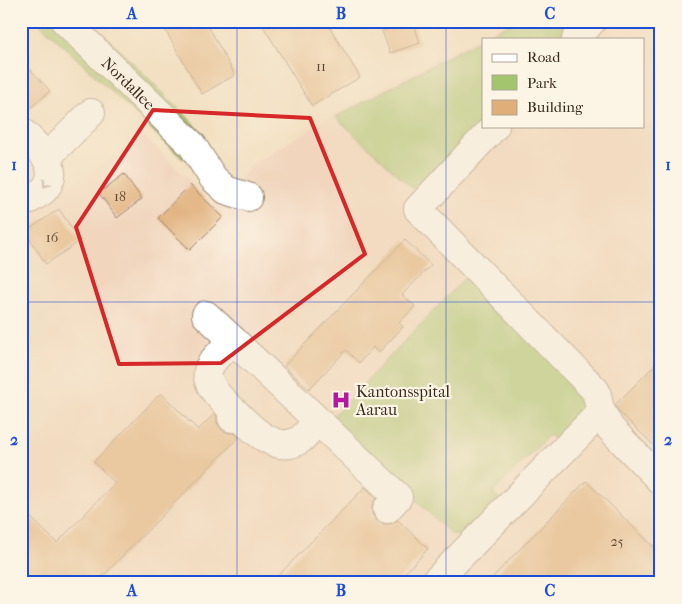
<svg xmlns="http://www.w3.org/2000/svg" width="682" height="604" viewBox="0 0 682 604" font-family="'IM FELL French Canon',serif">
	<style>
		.built { fill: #f1d5bd; fill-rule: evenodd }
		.green { fill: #a3c56d; stroke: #6f7846 }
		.building { fill: #e0ae79 }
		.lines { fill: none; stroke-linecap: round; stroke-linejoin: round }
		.minor-casing { stroke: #978570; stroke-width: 30 }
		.minor { stroke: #fff; stroke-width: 28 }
		.oneway { stroke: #a79f9a }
		.marked { fill: none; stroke: #d62828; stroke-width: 4; stroke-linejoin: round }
		.grid { fill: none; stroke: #1d4ed8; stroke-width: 1; stroke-opacity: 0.55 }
		.labels { text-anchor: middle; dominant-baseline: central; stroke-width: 4.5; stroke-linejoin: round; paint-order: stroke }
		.number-label { font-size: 14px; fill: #644b35 }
		.street-label { font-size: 16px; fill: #3b2a1e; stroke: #fcf5e5 }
		.poi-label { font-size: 16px; fill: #3b2a1e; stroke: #fcf5e5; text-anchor: start }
		.neatline { fill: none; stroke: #1d4ed8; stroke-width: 2 }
		.grid-label { font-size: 16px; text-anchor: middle; font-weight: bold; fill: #1d4ed8 }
	</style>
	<rect width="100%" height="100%" fill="#fcf5e5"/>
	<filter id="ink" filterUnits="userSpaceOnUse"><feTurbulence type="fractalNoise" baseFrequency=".02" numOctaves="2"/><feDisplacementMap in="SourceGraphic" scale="10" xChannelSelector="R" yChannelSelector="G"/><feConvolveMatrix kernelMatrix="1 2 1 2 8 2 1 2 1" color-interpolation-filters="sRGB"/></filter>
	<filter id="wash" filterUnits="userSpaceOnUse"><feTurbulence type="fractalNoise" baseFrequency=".0096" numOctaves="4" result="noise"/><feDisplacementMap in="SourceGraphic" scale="20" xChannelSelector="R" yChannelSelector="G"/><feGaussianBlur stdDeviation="1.12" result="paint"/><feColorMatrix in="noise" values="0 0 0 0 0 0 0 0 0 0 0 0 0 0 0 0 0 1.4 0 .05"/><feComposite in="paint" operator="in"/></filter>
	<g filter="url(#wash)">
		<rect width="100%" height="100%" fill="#f3e0c2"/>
		<!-- built -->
		<path class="built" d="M507 21H661V583H21V218L144 136 213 204 254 163 333 116ZM483 39H643V126H483Z"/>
		<!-- green -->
		<path class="green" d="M37 21H54L187 151 183 159Z
			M76 21H91L206 136 200 141Z
			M514 21H573L557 39H483V122L424 186 412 188 336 117Z
			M465 278 507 316 586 392 590 404 557 440 549 435 493 493 499 499 462 535H455L450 533 331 418Z"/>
		<g id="blocks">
			<!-- building -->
			<path class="building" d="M160 21H205L235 75 202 94Z
				M260 21H326L360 77 312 106Z
				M410 21H413L420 43 390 53 382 31Z
				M21 59 50 91 21 116Z
				M124 174 142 199 117 218 99 193Z
				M190 185 223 217 190 250 158 218Z
				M59 209 80 241 46 264 25 232Z
				M405 240 431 265 402 295 415 306 399 323 403 327 378 353 373 347 359 363 346 350 309 389 284 366Z
				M661 359V452L619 412 615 405Z
				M161 393 198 430 214 414 217 416V423L222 430 229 433H234L239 437 96 583H21V508L57 543 115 483 94 462Z
				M586 481 661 554V583H487Z
				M365 487 376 498 372 506V514L376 520 384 524H392L398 520 428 549 395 583H271Z"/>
		</g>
	</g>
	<g filter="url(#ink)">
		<use href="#blocks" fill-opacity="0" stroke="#978570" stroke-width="1"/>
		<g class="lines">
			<!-- minor casing -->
			<g class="minor-casing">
				<g id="minor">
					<path id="s1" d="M65 21 192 145 213 178 226 190 248 197"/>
					<path d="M576 39 592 21"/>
					<path d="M21 131C35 144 61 165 47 186 42 194 29 199 21 204"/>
					<path d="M47 157 91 113"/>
					<path d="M206 315 234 341C226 348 216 355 211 364 199 382 224 402 236 413L232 418"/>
					<path d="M234 341 398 497 387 509"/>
					<path d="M600 409 610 428 661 481"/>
					<path d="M236 413C251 428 277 456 301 439 307 434 312 427 317 421"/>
					<path d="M434 583 595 418 600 409 596 391 418 209 495 126"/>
				</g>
			</g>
			<!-- minor -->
			<use href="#minor" class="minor"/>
		</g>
		<!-- one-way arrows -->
		<defs><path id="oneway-chevron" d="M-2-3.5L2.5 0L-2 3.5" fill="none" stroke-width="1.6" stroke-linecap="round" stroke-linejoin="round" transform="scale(1.25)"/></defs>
		<use class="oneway" href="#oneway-chevron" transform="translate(46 184) rotate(126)"/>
	</g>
	<!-- marked area -->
	<path d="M0 0H682V604H0ZM153 110 310 118 365 254 221 363 119 364 76 227Z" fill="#f3e0c2" fill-opacity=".55" fill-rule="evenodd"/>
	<path class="marked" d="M153 110 310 118 365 254 221 363 119 364 76 227Z"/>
	<!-- grid -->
	<path class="grid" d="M237 21V583M446 21V583M21 302H661"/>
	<!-- icons -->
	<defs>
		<g id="hospital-bare" transform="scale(1.5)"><path d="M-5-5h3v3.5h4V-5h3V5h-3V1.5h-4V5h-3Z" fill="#b5179e" stroke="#fcf5e5" stroke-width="2.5" paint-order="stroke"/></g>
	</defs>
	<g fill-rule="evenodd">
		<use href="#hospital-bare" x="341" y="400"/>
	</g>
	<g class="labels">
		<!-- number labels -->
		<g class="number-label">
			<text x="321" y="66">11</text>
			<text x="120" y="196">18</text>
			<text x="52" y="237">16</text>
			<text x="617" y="541">25</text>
		</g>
		<!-- street labels -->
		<g class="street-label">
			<text stroke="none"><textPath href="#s1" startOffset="89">Nordallee</textPath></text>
		</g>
		<!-- poi labels -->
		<g class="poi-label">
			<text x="356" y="391">Kantonsspital<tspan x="356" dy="18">Aarau</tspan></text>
		</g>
	</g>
	<!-- margin -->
	<rect width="682" height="604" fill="none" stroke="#fcf5e5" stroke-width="55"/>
	<!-- legend -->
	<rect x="482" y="38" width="162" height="90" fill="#fcf5e5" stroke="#afa495"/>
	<rect x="492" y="54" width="25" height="8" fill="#ffffff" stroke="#afa495"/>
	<text x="527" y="62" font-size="15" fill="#3b2a1e">Road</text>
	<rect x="492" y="75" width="25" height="15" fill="#a3c56d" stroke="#afa495"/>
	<text x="527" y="88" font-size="15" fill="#3b2a1e">Park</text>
	<rect x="492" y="100" width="25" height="15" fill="#e0ae79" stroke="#afa495"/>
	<text x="527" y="112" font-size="15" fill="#3b2a1e">Building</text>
	<rect x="28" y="28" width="626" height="548" class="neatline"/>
	<g class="grid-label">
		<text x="132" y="19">A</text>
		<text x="341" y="19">B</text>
		<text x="550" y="19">C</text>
		<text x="14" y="170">1</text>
		<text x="668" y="170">1</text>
		<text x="14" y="445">2</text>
		<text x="668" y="445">2</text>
		<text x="132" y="596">A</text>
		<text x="341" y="596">B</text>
		<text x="550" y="596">C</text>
	</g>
</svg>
